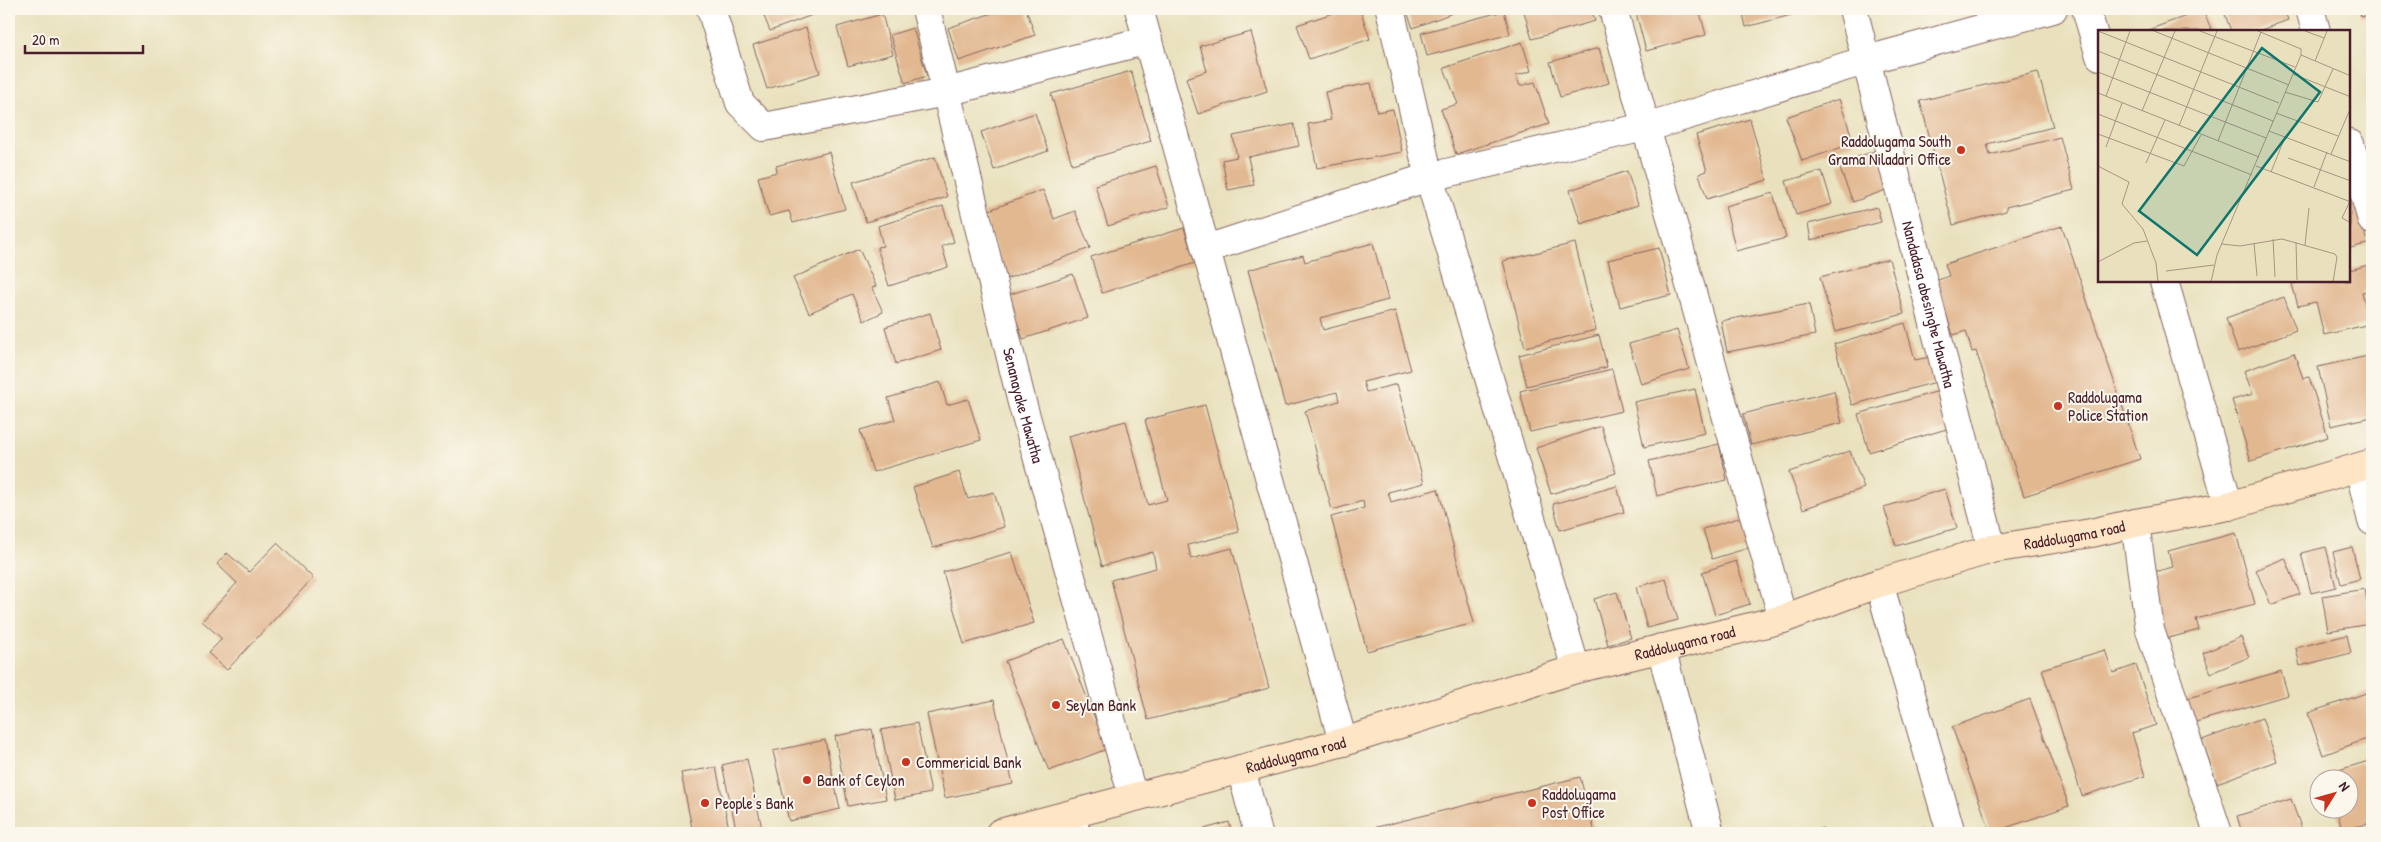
<svg xmlns="http://www.w3.org/2000/svg" width="2381" height="842" viewBox="0 0 2381 842" font-family="'Patrick Hand',sans-serif">
	<style>
		.building { fill: #e2b891 }
		.lines { fill: none; stroke-linecap: round; stroke-linejoin: round }
		.lane-casing { stroke: #82635e; stroke-width: 19 }
		.street-casing { stroke: #82635e; stroke-width: 30 }
		.secondary-casing { stroke: #82635e; stroke-width: 30 }
		.lane { stroke: #fff; stroke-width: 16 }
		.street { stroke: #fff; stroke-width: 28 }
		.secondary { stroke: #fde5c5; stroke-width: 28 }
		.poi-dot { fill: #c8321e; stroke: #fbf7ec; stroke-width: 2 }
		.labels { text-anchor: middle; dominant-baseline: central; stroke-width: 4; stroke-linejoin: round; paint-order: stroke }
		.poi-label { font-size: 16px; fill: #4a1f2b; stroke: #fbf7ec; text-anchor: start }
		.street-label { font-size: 16px; fill: #4a1f2b; stroke: #fbf7ec }
		.inset-road { fill: none; stroke: #a99383; stroke-width: 1 }
		.view { fill: #0f766e; fill-opacity: 0.15; stroke: #0f766e; stroke-width: 2.5 }
		.inset-edge { fill: none; stroke: #4a1f2b; stroke-width: 2.5 }
	</style>
	<rect width="100%" height="100%" fill="#fbf7ec"/>
	<filter id="ink" filterUnits="userSpaceOnUse"><feTurbulence type="fractalNoise" baseFrequency=".02" numOctaves="2"/><feDisplacementMap in="SourceGraphic" scale="10" xChannelSelector="R" yChannelSelector="G"/><feConvolveMatrix kernelMatrix="1 2 1 2 8 2 1 2 1" color-interpolation-filters="sRGB"/></filter>
	<filter id="wash" filterUnits="userSpaceOnUse"><feTurbulence type="fractalNoise" baseFrequency=".0096" numOctaves="4" result="noise"/><feDisplacementMap in="SourceGraphic" scale="20" xChannelSelector="R" yChannelSelector="G"/><feGaussianBlur stdDeviation="1.12" result="paint"/><feColorMatrix in="noise" values="0 0 0 0 0 0 0 0 0 0 0 0 0 0 0 0 0 1.4 0 .05"/><feComposite in="paint" operator="in"/></filter>
	<g filter="url(#wash)">
		<rect width="100%" height="100%" fill="#e9e1bd"/>
		<g id="blocks">
			<!-- building -->
			<path class="building" d="M761 9H819L820 12 770 31Z
				M1004 9H1026L1035 35 959 61 948 28Z
				M1345 9H1360L1370 39 1309 59 1297 25Z
				M1406 9H1463L1413 28Z
				M1523 9H1591L1595 21 1532 39Z
				M1635 9H1699L1706 35 1646 51Z
				M1742 9H1814L1746 27Z
				M1877 9H1894V10L1878 13Z
				M2223 9H2284L2288 20 2258 31H2231Z
				M2359 9H2372V14L2361 17Z
				M2203 10 2212 31H2145Z
				M1504 11 1510 34 1427 56 1421 33Z
				M882 14 893 54 848 66 837 27Z
				M806 28 820 73 767 89 753 45Z
				M913 28 927 76 905 83 890 35Z
				M1251 32 1267 91 1198 114 1186 78 1207 71 1200 46Z
				M1522 42 1531 71 1516 76 1520 86 1535 82 1549 124 1456 154 1441 109 1458 104 1444 68Z
				M1599 48 1609 83 1560 97 1550 62Z
				M1131 71 1151 141 1072 164 1051 94Z
				M2038 72 2053 127 1987 144 1990 155 2060 137 2074 190 2006 207V211L1953 225 1920 101Z
				M1371 83 1377 112 1393 109 1402 152 1317 168 1308 124 1331 120 1325 92Z
				M1839 99 1854 143 1802 161 1786 117Z
				M1035 113 1048 151 994 170 981 132Z
				M1750 119 1767 180 1707 199 1699 174 1707 171 1696 135Z
				M1294 124 1299 146 1248 157 1254 185 1228 190 1222 160 1237 157 1233 136Z
				M1880 149 1894 187 1853 202 1838 164Z
				M829 152 845 209 793 223 789 211 769 216 758 177 777 172 776 166Z
				M935 157 947 197 866 222 853 182Z
				M1156 166 1169 207 1108 226 1095 185Z
				M1627 171 1638 205 1581 224 1570 190Z
				M1822 171 1832 204 1796 215 1786 181Z
				M1043 190 1054 219 1075 211 1090 248 1006 279 984 212Z
				M2356 192 2367 244 2350 248V194Z
				M1773 193 1786 238 1736 251 1725 206Z
				M943 206 954 242 942 246 948 267 889 286 877 247 883 246 878 226Z
				M1877 207 1881 222 1811 240 1808 224Z
				M2062 226 2140 459 2024 496 1976 351 1972 352 1966 331 1953 335 1935 281 1949 276 1945 264Z
				M1184 228 1195 263 1102 293 1091 257Z
				M1373 243 1388 300 1320 318 1323 330 1395 311 1411 370 1363 382 1366 392 1397 384 1424 483 1388 492 1391 502 1438 489 1474 623 1367 651 1331 517 1364 508 1363 501 1332 510 1305 411 1339 401 1337 392 1285 406 1248 270 1303 255 1305 262Z
				M1575 243 1596 330 1525 347 1503 261Z
				M1659 248 1671 295 1620 307 1608 260Z
				M859 249 876 286 872 288 883 312 864 321 852 294 809 313 793 278Z
				M1889 259 1904 314 1835 332 1820 277Z
				M2368 265 2372 290 2362 292 2370 324 2324 335 2316 302 2298 306 2292 284 2303 281H2350V270Z
				M1073 274 1088 318 1023 339 1008 295Z
				M2284 297 2296 330 2238 352 2226 318Z
				M1809 304 1815 335 1727 352 1721 321Z
				M930 313 941 350 896 364 885 327Z
				M1905 323 1915 360 1930 357 1936 382 1852 405 1834 344Z
				M1677 330 1689 369 1641 384 1629 344Z
				M1599 335 1607 367 1527 386 1519 355Z
				M2294 353 2303 378 2309 377 2328 437 2251 461 2232 400 2253 394 2244 371Z
				M2372 355V417L2331 426 2318 367Z
				M1612 369 1622 411 1530 432 1520 391Z
				M940 382 947 405 968 399 981 440 873 472 860 430 895 420 888 398Z
				M1695 389 1705 433 1644 447 1634 402Z
				M1834 391 1842 423 1751 445 1743 414Z
				M1939 391 1950 428 1869 452 1858 414Z
				M1205 405 1239 532 1188 545 1191 559 1232 548 1269 688 1148 720 1111 580 1156 568 1153 552 1102 566 1068 436 1126 421 1148 505 1167 500 1145 420Z
				M1601 426 1616 473 1551 494 1536 448Z
				M1719 444 1727 480 1657 496 1649 461Z
				M1850 451 1864 488 1803 509 1789 472Z
				M959 472 968 499 994 492 1004 527 933 548 913 487Z
				M1617 486 1624 512 1560 530 1553 504Z
				M1945 489 1957 528 1896 546 1884 507Z
				M1745 516 1755 546 1712 559 1703 529Z
				M2236 533 2255 604 2196 619 2199 630 2165 639 2147 574 2173 567 2168 551Z
				M277 543 313 578 227 670 208 653 222 639 202 621 237 583 217 564 227 553 249 572Z
				M2326 547 2336 587 2311 593 2301 553Z
				M2352 547 2360 579 2341 584 2333 552Z
				M1012 552 1034 623 964 644 943 572Z
				M2285 558 2300 594 2271 605 2256 570Z
				M1736 561 1750 604 1715 615 1702 572Z
				M1666 579 1678 620 1647 628 1636 587Z
				M2365 589 2370 624 2328 631 2322 596Z
				M1617 592 1631 638 1608 645 1594 599Z
				M2347 635 2351 653 2300 666 2296 648Z
				M2241 637 2249 657 2211 673 2203 653Z
				M1064 639 1107 749 1049 771 1005 661Z
				M2105 650 2113 673 2136 665 2156 725 2132 733 2145 776 2082 796 2042 669Z
				M2281 671 2288 695 2192 723 2185 699Z
				M2372 691V737L2323 755 2308 713Z
				M2030 699 2069 806 1991 833 1952 727Z
				M994 700 1013 784 945 798 927 714Z
				M2262 718 2277 761 2217 783 2202 740Z
				M917 723 931 793 895 800 881 730Z
				M872 729 886 799 848 806 835 736Z
				M825 740 840 809 789 821 773 751Z
				M747 759 763 833H737L722 765Z
				M2372 760V823L2342 830 2337 810H2348V780H2320L2319 776Z
				M716 767 730 833H693L681 773Z
				M1580 777 1595 833H1374L1373 828Z
				M2291 799 2303 833H2242L2237 816Z
				M1229 822 1232 833H1190Z
				M1823 828 1825 833H1805Z
				M1923 829 1925 833H1910Z"/>
		</g>
	</g>
	<g filter="url(#ink)">
		<use href="#blocks" fill-opacity="0" stroke="#82635e" stroke-width="1"/>
		<g class="lines">
			<!-- lane casing -->
			<g class="lane-casing">
				<path id="lane" d="M1077 812 1082 833"/>
			</g>
			<!-- street casing -->
			<g class="street-casing">
				<g id="street">
					<path d="M711 9 740 103 764 127 946 92 1148 40"/>
					<path id="s1" d="M926 9 1021 399 1133 797"/>
					<path d="M1139 9 1343 742"/>
					<path d="M1390 9 1429 177 1576 669"/>
					<path d="M1613 9 1783 619"/>
					<path id="s2" d="M1853 9 1992 549"/>
					<path d="M2086 9 2100 56"/>
					<path d="M2310 9 2316 31"/>
					<path d="M2350 144 2372 220"/>
					<path d="M1206 249 1429 177 1662 123 1867 60 2053 9"/>
					<path d="M2164 281 2229 506"/>
					<path d="M2359 468 2372 521"/>
					<path d="M2135 523 2150 630 2218 833"/>
					<path d="M1879 583 1951 833"/>
					<path d="M1661 648 1710 833"/>
					<path d="M1241 769 1258 833"/>
				</g>
			</g>
			<!-- secondary casing -->
			<g class="secondary-casing">
				<g id="secondary">
					<path id="s3" d="M1000 833 1343 742 1576 669 1783 619 1879 583 1992 549 2091 533 2135 523 2229 506 2372 463"/>
				</g>
			</g>
			<!-- lane -->
			<use href="#lane" class="lane"/>
			<!-- street -->
			<use href="#street" class="street"/>
			<!-- secondary -->
			<use href="#secondary" class="secondary"/>
		</g>
	</g>
	<!-- markers -->
	<g class="poi-dot">
		<circle cx="1961" cy="150" r="5"/>
		<circle cx="2058" cy="406" r="5"/>
		<circle cx="1056" cy="705" r="5"/>
		<circle cx="906" cy="762" r="5"/>
		<circle cx="807" cy="780" r="5"/>
		<circle cx="705" cy="803" r="5"/>
		<circle cx="1532" cy="803" r="5"/>
	</g>
	<g class="labels">
		<!-- poi labels -->
		<g class="poi-label">
			<text x="1951" y="141" text-anchor="end">Raddolugama South<tspan x="1951" dy="18">Grama Niladari Office</tspan></text>
			<text x="2068" y="397">Raddolugama<tspan x="2068" dy="18">Police Station</tspan></text>
			<text x="1066" y="705">Seylan Bank</text>
			<text x="916" y="762">Commericial Bank</text>
			<text x="817" y="780">Bank of Ceylon</text>
			<text x="1542" y="794">Raddolugama<tspan x="1542" dy="18">Post Office</tspan></text>
			<text x="715" y="803">People's Bank</text>
		</g>
		<!-- street labels -->
		<g class="street-label">
			<text stroke="none"><textPath href="#s2" startOffset="305">Nandadasa abesinghe Mawatha</textPath></text>
			<text stroke="none"><textPath href="#s1" startOffset="408">Senanayake Mawatha</textPath></text>
			<text stroke="none"><textPath href="#s3" startOffset="1116">Raddolugama road</textPath></text>
			<text stroke="none"><textPath href="#s3" startOffset="711">Raddolugama road</textPath></text>
			<text stroke="none"><textPath href="#s3" startOffset="306">Raddolugama road</textPath></text>
		</g>
	</g>
	<!-- overview -->
	<g transform="translate(2098 30)">
		<rect width="252" height="252" fill="#e9e1bd"/>
		<path class="inset-road" d="M0 1 181 73M56 1 191 55M102 1 197 37M160 1 203 19V25L253 46M207 1 226 8M0 21 175 91M217 31 229 1M0 42 168 108M195 44 253 67M187 62 220 72 235 39M0 63 161 127M8 66 32 1M44 81 77 1M178 83 240 106M0 84 154 145M81 96 119 1M171 101 253 132M0 104 86 136 103 105M120 111 163 2M8 117 24 73M233 124 253 77M190 128 253 151M48 133 67 90M0 136 31 152 24 174 45 199 58 233 60 252M158 136 253 172M173 142 187 107M216 157 229 122M253 169 244 188 253 193M175 209 177 247M198 212 199 250M156 213 159 246M124 214 142 216 184 209 237 224 239 227 235 252M207 215 211 178M0 232 36 213 49 211M68 241 116 235M113 252 119 225 203 25"/>
		<path class="view" d="M164 18 222 62 99 225 41 181Z"/>
		<rect width="252" height="252" class="inset-edge"/>
	</g>
	<!-- margin -->
	<rect width="2381" height="842" fill="none" stroke="#fbf7ec" stroke-width="30"/>
	<!-- north arrow -->
	<g transform="translate(2334 794) rotate(53)"><circle r="24" fill="#fbf7ec" stroke="#b4a19f"/>
	<path d="M0-4L9 19L0 12L-9 19Z" fill="#c8321e"/>
	<text y="-8" font-size="14" font-weight="bold" text-anchor="middle" fill="#4a1f2b">N</text>
	</g>
	<!-- scale -->
	<path d="M25 45v8h118v-8" fill="none" stroke="#4a1f2b" stroke-width="2.5"/>
	<text x="32" y="45" font-size="15" fill="#4a1f2b" stroke="#fbf7ec" stroke-width="4" paint-order="stroke">20 m</text>
</svg>
